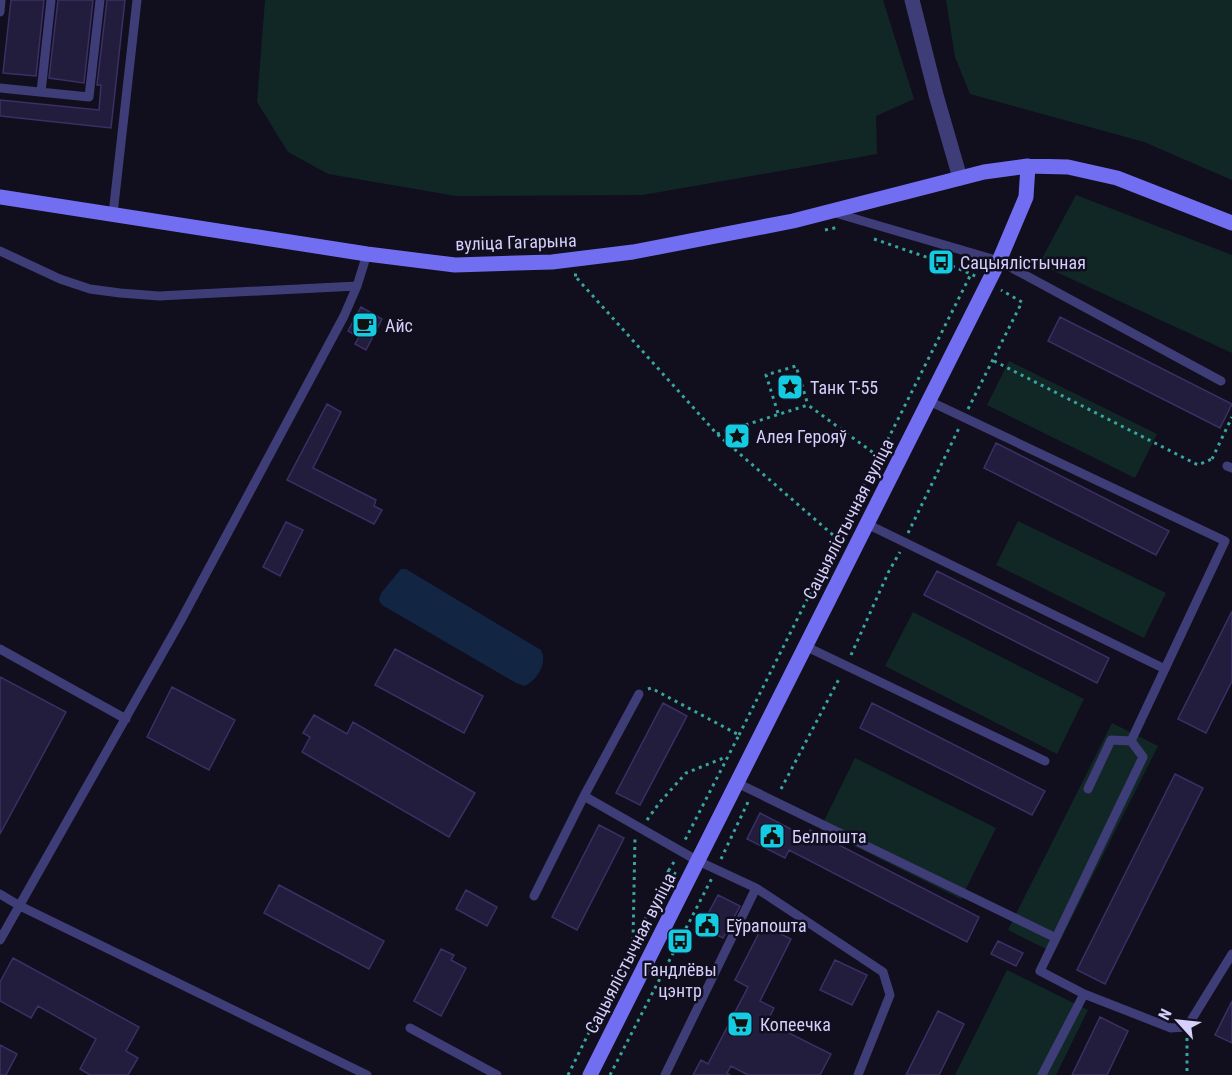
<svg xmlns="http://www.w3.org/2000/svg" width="1232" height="1075" viewBox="0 0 1232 1075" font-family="'Roboto Condensed',sans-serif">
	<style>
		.green { fill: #112726 }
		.water { fill: #122542 }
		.building { fill: #221c3d; stroke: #3b3066; stroke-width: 1.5 }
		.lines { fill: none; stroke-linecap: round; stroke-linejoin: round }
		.path { stroke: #38a59f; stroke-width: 3; stroke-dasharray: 3 4.5; stroke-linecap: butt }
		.lane { stroke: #3f3d78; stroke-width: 9 }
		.street { stroke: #3f3d78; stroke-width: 15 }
		.secondary { stroke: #726ef2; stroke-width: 15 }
		.labels { text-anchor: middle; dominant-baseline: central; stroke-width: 5; stroke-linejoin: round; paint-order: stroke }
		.street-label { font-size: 18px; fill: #d4cffb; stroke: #110e1d }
		.poi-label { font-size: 18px; fill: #d4cffb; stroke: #110e1d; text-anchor: start }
	</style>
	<rect width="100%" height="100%" fill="#110e1d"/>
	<!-- green -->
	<path class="green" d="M265 0H883L914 99 876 116 877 154 643 195 456 196 328 174 288 152 257 102Z
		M946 0H1232V180L1144 142 970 94 955 57Z
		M1076 195 1232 255V353L1039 264Z
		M1009 361 1157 434 1135 478 987 405Z
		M1018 521 1166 593 1144 638 996 565Z
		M913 612 1084 699 1057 754 885 666Z
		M1112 723 1158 746 1054 953 1008 930Z
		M855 758 996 828 961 899 820 829Z
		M1007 970 1088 1010 1056 1075H955Z"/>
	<!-- water -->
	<path class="water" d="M401 569H406L541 650C548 663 537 680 525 686L516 683 382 605 379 600 381 593Z"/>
	<!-- building -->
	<path class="building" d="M11 0H44L36 76 3 73Z
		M58 0H93L84 83 49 78Z
		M107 0H125L111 128 0 116V100L99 110 101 85H97Z
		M361 307 382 319 366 350 355 344 359 337 348 331Z
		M1060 317 1232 404 1220 428 1048 341Z
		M327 404 341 412 313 468 376 500 374 506 382 510 374 524 287 480Z
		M996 443 1169 531 1156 555 984 468Z
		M286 522 303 530 280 576 263 567Z
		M937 571 1109 658 1097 683 924 595Z
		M1232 611V681L1206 733 1178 719Z
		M395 649 483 696 464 733 375 685Z
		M0 677 66 712 0 834Z
		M172 687 235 720 209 770 147 737Z
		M663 703 687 716 640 805 616 793Z
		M872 703 1045 791 1032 815 860 728Z
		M314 715 347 734 353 722 475 793 449 837 302 752 310 737 303 733Z
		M1175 774 1203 788 1105 984 1077 970Z
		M760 813 806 837 810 830 979 917 967 942 789 850 785 858 747 839Z
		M599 825 624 838 577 930 552 917Z
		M279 885 384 941 369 969 264 913Z
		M466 890 497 907 487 926 456 909Z
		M718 895 740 906 723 938 701 927Z
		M763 925 791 939 760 1001 774 1008 767 1022 831 1054 820 1075H748L731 1066 727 1073 730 1075H693L701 1060 708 1064 748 987 735 980Z
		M998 941 1023 953 1016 966 991 954Z
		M441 949 454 955 451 960 466 968 441 1016 414 1001Z
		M13 958 139 1027 126 1051 138 1058 128 1075H90L80 1069 96 1039 38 1006 31 1018 0 1001V982Z
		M835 960 867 975 852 1005 820 990Z
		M1232 1001V1043L1215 1035Z
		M938 1011 964 1024 939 1075H906Z
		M1100 1017 1128 1031 1107 1075H1072Z
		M0 1045 17 1054 6 1075H0Z"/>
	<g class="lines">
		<!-- path -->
		<path class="path" d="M825 230 839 227
			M874 239 952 266 971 274
			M577 275H574L717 434 841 542
			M994 361 1198 465 1212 459
			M968 409 1022 302 1001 290
			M778 413 766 375 796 366 808 405
			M717 434 808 405 879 457 971 274 977 277
			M1212 459 1232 417
			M908 533 959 428
			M851 655 889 571 900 552
			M648 689 651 688 739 735 685 840
			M739 735 837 540 843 524 879 457
			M781 789 840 677
			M647 820 660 802 686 773 726 757
			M721 859 748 802
			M674 862 669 870 676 874
			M633 940 635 837
			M1187 1038V1075
			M568 1075 669 870
			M610 1075 712 878"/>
		<!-- lane -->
		<path class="lane" d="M0 12 1 0
			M0 88 89 97 100 0
			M41 92 51 0
			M832 212 999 261 1221 381
			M113 214 137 0
			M0 251 60 279 90 289 120 293 159 296 357 286
			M929 401 1225 541 1131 741 1143 757 1040 971 1084 994
			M1227 466 1232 468
			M867 524 1165 669
			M805 646 1045 761
			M0 649 126 719
			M639 694 584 796 698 861 756 888 665 1075
			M737 783 1056 938
			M1088 789 1111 740 1131 741
			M756 888 883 972 890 995 858 1075
			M0 894 20 906 367 1075
			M534 896 584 796
			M0 940 180 622 344 316 357 286 367 254
			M410 1028 497 1075
			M1042 1075 1084 994 1171 1028 1187 1027 1232 954"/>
		<!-- street -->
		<path class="street" d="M912 0 936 95 960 178"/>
		<!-- secondary -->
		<path class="secondary" d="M0 197 367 254 455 265 552 262 633 252 793 221 984 172 1028 166 1068 167 1117 178 1232 223
			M590 1075 999 261 1026 197 1028 166"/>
	</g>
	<!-- icons -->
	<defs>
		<g id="bus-square" transform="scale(1.35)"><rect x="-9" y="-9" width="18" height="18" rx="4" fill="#14cbe1" stroke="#110e1d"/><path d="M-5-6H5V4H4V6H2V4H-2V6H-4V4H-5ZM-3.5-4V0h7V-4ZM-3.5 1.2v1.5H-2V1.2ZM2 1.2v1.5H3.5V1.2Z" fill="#111"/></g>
		<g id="cafe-square" transform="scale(1.35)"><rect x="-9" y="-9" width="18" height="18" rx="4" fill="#14cbe1" stroke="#110e1d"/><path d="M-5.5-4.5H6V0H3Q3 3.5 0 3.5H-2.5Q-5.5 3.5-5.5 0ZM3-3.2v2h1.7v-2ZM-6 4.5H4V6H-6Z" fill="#111"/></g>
		<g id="sight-square" transform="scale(1.35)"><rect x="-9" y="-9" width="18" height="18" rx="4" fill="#14cbe1" stroke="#110e1d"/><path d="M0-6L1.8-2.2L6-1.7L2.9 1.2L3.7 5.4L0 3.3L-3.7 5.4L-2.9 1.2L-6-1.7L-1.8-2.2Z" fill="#111"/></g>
		<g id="civic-square" transform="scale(1.35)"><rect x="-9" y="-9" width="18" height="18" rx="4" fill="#14cbe1" stroke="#110e1d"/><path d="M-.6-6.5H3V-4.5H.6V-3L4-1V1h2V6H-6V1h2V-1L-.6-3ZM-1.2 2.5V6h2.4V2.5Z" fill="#111"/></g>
		<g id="supermarket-square" transform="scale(1.35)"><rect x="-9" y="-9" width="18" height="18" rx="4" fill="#14cbe1" stroke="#110e1d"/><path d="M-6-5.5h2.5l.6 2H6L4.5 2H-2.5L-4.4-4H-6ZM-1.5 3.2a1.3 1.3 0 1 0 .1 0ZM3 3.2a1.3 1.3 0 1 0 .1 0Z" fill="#111"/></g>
	</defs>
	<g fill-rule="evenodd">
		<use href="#bus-square" x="941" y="262"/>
		<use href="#cafe-square" x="365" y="325"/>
		<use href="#sight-square" x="790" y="387"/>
		<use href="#sight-square" x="737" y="436"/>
		<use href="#civic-square" x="772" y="836"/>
		<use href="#civic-square" x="707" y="925"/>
		<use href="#bus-square" x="680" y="941"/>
		<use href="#supermarket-square" x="740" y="1024"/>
	</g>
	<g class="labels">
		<!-- street labels -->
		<g class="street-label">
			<text transform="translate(516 242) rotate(-2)">вуліца Гагарына</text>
			<text transform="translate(848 519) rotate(-63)">Сацыялістычная вуліца</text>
			<text transform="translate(630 953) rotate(-63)">Сацыялістычная вуліца</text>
		</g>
		<!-- poi labels -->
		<g class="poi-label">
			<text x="960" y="262">Сацыялістычная</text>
			<text x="385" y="325">Айс</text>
			<text x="810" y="387">Танк Т-55</text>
			<text x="756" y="436">Алея Герояў</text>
			<text x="792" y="836">Белпошта</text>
			<text x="726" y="925">Еўрапошта</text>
			<text x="680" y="969" text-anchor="middle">Гандлёвы<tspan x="680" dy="21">цэнтр</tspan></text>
			<text x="760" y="1024">Копеечка</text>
		</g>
	</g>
	<!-- north arrow -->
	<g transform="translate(1178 1021) rotate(297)" stroke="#110e1d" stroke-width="4.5" paint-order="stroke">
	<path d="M0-4.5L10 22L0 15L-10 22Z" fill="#d4cffb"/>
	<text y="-9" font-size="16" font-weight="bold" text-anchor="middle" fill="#d4cffb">N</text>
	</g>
</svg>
